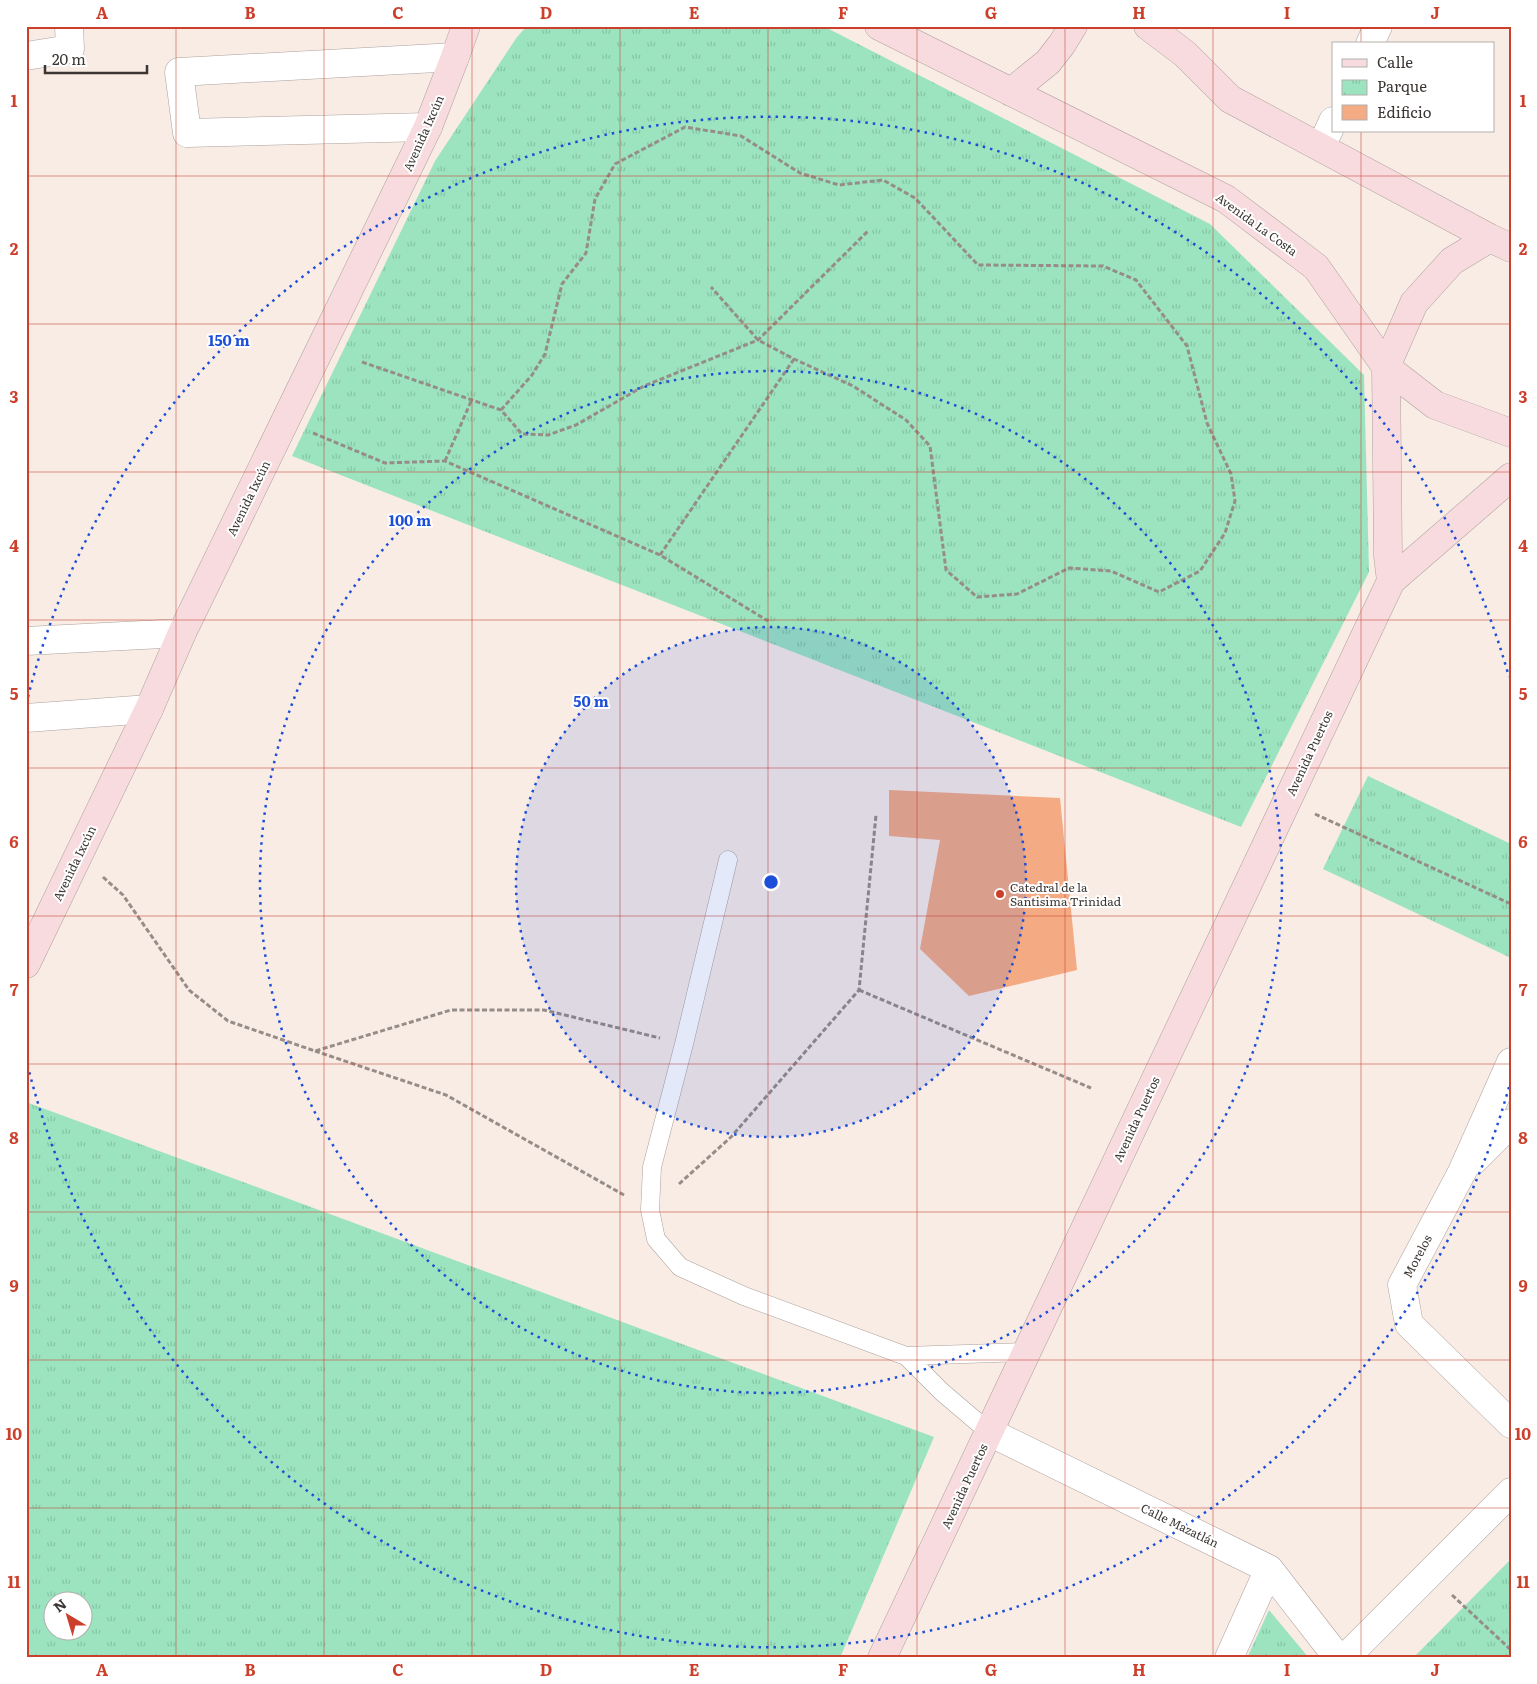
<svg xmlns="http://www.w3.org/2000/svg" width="1537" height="1684" viewBox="0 0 1537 1684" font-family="Literata,serif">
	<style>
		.park { fill: url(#park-tufts); fill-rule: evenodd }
		.building { fill: #f4aa82 }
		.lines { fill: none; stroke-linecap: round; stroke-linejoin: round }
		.lane-casing { stroke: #ada19b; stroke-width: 19 }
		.street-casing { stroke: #ada19b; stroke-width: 29 }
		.secondary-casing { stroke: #ada19b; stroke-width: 29 }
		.path { stroke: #968d88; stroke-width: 3; stroke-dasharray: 5 2.5; stroke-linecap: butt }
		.lane { stroke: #fff; stroke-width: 18 }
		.street { stroke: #fff; stroke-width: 28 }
		.secondary { stroke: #f7dbdf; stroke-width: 28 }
		.grid { fill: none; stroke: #cb3f2b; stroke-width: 1; stroke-opacity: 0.55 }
		.ring { fill: none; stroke: #1d4ed8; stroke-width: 2.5; stroke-dasharray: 2.5 5 }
		.poi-dot { fill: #cb3f2b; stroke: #fff; stroke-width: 2 }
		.labels { text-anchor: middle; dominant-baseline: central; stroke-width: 4; stroke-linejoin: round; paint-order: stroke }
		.street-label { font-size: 12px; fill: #3b3633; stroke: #fff }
		.poi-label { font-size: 12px; fill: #3b3633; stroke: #fff; text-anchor: start }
		.centre { fill: #1d4ed8; stroke: #fff; stroke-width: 2.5 }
		.ring-label { font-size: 15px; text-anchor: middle; font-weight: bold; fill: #1d4ed8; stroke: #fff; stroke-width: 4; stroke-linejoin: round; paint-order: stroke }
		.neatline { fill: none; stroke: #cb3f2b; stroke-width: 2 }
		.grid-label { font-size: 16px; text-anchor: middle; font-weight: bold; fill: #cb3f2b }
	</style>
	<defs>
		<pattern id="park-tufts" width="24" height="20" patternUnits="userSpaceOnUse" patternTransform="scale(1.25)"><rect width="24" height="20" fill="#9be4bf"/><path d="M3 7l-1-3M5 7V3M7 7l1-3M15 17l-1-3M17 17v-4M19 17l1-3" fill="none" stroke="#86c4a5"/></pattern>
	</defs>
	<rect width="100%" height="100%" fill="#f9ece5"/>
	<!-- park -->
	<path class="park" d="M527 26H823L1210 224 1364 375 1369 572 1241 827 292 456 435 161 517 37Z
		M1368 776 1511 844V958L1323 869Z
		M26 1102 934 1437 840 1658H26ZM52 1602H82V1632H52Z
		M1511 1559V1658H1413Z
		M1269 1610 1309 1658H1247Z"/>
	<!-- building -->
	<path class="building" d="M889 790 1060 798 1077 970 969 996 920 949 940 840 889 836Z"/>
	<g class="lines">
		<!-- lane casing -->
		<g class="lane-casing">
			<path id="lane" d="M728 860 684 1044 652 1167 650 1210 656 1239 680 1267 744 1296 906 1356 1026 1352
				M906 1356 942 1392 989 1432"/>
		</g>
		<!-- street casing -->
		<g class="street-casing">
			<path id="street" d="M1370 44 1378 26
				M26 56 70 49 69 26
				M428 127 187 133 179 72 455 57
				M1321 147 1333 121
				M26 641 182 633
				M26 718 149 709
				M1511 1062 1462 1172 1402 1285 1409 1324 1511 1424
				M1473 1161 1511 1123
				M989 1432 1269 1569 1338 1658
				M1229 1658 1269 1569
				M1345 1658 1511 1492"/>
		</g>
		<!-- secondary casing -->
		<g class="secondary-casing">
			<path id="secondary" d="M879 26 1226 199 1316 267 1386 367 1435 405 1511 433
				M1148 26 1185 54 1230 99 1490 238 1511 248
				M1011 92 1048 62 1062 44 1073 26
				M1391 581 1388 556 1386 367 1414 303 1452 261 1490 238
				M26 964 149 709 182 633 428 127 455 57 466 26
				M882 1658 1391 581 1511 477"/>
		</g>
		<!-- path -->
		<path class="path" d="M362 362 501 410 522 434 548 435 576 425 644 386 758 340 868 231
			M501 410 532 375 545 354 562 284 586 253 595 199 615 164 685 127 741 136 800 173 839 185 883 180 915 198 978 265 1103 266 1136 280 1187 346 1207 423 1231 474 1235 501 1225 533 1200 571 1159 592 1111 571 1069 568 1017 594 977 597 946 570 930 446 906 420 853 386 794 359 758 340 711 287
			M313 433 385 463 445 461 660 555 768 621
			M445 461 472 399
			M660 555 794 359
			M1315 814 1511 904
			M103 877 123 895 189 990 228 1021 315 1051 451 1010H544L660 1038
			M859 990 1091 1088
			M315 1051 446 1095 624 1195
			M679 1184 731 1137 859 990 876 815
			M1452 1595 1511 1650"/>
		<!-- lane -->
		<use href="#lane" class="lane"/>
		<!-- street -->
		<use href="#street" class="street"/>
		<!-- secondary -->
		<use href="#secondary" class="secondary"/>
	</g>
	<!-- grid -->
	<path class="grid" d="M176 26V1658M324 26V1658M472 26V1658M620 26V1658M768 26V1658M917 26V1658M1065 26V1658M1213 26V1658M1361 26V44M1361 131V1658M26 176H1511M26 324H1511M26 472H1511M26 620H1511M26 768H1511M26 916H1511M26 1064H1511M26 1212H1511M26 1360H1511M26 1508H1511"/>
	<!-- distance rings -->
	<circle cx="771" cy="882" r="255" fill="#1d4ed8" fill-opacity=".12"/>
	<g class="ring">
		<circle cx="771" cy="882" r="255"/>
		<circle cx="771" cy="882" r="511"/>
		<path d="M1509 1087A766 766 0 0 1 28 1067M28 697A766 766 0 0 1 1509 677"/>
	</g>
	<!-- markers -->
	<circle class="poi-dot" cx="1000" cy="894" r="5"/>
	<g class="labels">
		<!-- street labels -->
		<g class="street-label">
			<text transform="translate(423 133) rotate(-66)">Avenida Ixcún</text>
			<text transform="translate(1257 224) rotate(36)">Avenida La Costa</text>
			<text transform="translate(248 498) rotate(-64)">Avenida Ixcún</text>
			<text transform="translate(1309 753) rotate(-65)">Avenida Puertos</text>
			<text transform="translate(74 863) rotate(-64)">Avenida Ixcún</text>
			<text transform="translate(1136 1119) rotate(-65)">Avenida Puertos</text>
			<text transform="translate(1417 1256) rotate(-62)">Morelos</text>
			<text transform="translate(964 1486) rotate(-65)">Avenida Puertos</text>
			<text transform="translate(1180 1525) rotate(26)">Calle Mazatlán</text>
		</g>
		<!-- poi labels -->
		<g class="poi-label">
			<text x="1010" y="887">Catedral de la<tspan x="1010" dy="14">Santisima Trinidad</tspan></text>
		</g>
	</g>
	<circle cx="771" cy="882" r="8" class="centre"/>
	<g class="ring-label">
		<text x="229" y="346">150 m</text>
		<text x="410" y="526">100 m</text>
		<text x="591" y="707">50 m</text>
	</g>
	<!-- border -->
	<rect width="1537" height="1684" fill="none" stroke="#ffffff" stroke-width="55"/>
	<!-- legend -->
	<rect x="1332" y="42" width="162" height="90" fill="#ffffff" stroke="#b1afad"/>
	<rect x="1342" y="59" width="25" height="8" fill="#f7dbdf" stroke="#b1afad"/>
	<text x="1377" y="68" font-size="15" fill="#3b3633">Calle</text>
	<rect x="1342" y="80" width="25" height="15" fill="url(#park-tufts)" stroke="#b1afad"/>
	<text x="1377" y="92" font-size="15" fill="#3b3633">Parque</text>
	<rect x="1342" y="105" width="25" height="15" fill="#f4aa82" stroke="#b1afad"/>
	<text x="1377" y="118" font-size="15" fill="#3b3633">Edificio</text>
	<!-- north arrow -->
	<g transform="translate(68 1616) rotate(322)"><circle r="24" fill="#ffffff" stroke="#b1afad"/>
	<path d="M0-4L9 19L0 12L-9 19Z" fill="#cb3f2b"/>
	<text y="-8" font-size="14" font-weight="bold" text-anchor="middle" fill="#3b3633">N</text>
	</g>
	<!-- scale -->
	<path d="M45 65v8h102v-8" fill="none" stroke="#3b3633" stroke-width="2.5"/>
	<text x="52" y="65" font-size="15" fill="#3b3633" stroke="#ffffff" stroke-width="4" paint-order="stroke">20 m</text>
	<rect x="28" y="28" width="1482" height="1628" class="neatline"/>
	<g class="grid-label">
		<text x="102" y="19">A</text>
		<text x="250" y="19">B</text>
		<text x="398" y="19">C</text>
		<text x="546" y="19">D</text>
		<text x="694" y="19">E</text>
		<text x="843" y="19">F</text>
		<text x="991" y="19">G</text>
		<text x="1139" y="19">H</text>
		<text x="1287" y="19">I</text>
		<text x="1435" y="19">J</text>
		<text x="14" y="107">1</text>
		<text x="1523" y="107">1</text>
		<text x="14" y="255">2</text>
		<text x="1523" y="255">2</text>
		<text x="14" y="403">3</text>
		<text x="1523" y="403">3</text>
		<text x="14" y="552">4</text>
		<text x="1523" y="552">4</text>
		<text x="14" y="700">5</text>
		<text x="1523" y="700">5</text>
		<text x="14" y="848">6</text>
		<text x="1523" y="848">6</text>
		<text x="14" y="996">7</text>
		<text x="1523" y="996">7</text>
		<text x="14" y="1144">8</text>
		<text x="1523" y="1144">8</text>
		<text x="14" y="1292">9</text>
		<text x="1523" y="1292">9</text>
		<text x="14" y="1440">10</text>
		<text x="1523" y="1440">10</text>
		<text x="14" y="1588">11</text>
		<text x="1523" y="1588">11</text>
		<text x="102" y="1676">A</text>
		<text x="250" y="1676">B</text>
		<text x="398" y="1676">C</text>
		<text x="546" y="1676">D</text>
		<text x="694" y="1676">E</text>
		<text x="843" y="1676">F</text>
		<text x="991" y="1676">G</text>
		<text x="1139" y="1676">H</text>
		<text x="1287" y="1676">I</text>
		<text x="1435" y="1676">J</text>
	</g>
</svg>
